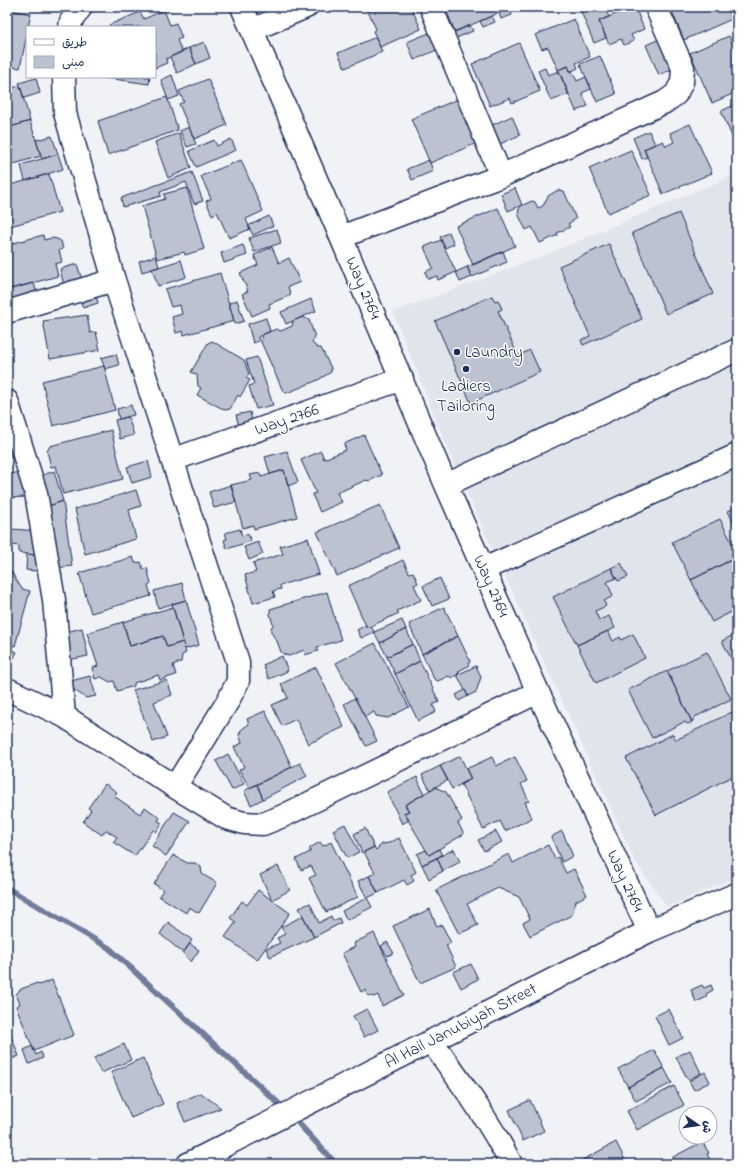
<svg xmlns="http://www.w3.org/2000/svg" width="744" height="1171" viewBox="0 0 744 1171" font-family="'Indie Flower','Playpen Sans Arabic',sans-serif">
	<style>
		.built { fill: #e1e4ea }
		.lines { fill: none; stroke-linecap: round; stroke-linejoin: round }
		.stream { stroke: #707c9a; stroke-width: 6 }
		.building { fill: #bcc2d0; stroke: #1b2f5e }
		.minor-casing { stroke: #1b2f5e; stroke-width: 25 }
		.minor { stroke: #fff; stroke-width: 22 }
		.poi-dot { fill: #1b2f5e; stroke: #fff; stroke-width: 1.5 }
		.labels { text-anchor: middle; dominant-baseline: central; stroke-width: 3; stroke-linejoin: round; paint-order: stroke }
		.street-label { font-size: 17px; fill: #1b2f5e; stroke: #fff }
		.poi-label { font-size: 17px; fill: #1b2f5e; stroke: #fff; text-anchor: start }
	</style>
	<rect width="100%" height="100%" fill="#f1f2f5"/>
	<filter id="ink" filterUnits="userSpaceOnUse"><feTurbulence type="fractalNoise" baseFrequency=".025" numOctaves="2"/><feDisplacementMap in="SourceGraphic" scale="8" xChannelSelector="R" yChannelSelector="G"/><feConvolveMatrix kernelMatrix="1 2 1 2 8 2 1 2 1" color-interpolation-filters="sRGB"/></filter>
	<g filter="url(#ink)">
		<!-- built -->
		<path class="built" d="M737 174V877L667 907 635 861 456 469 393 312 538 258Z"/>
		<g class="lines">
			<!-- stream -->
			<path class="stream" d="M7 888 109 948 289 1113 336 1164"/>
		</g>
		<!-- building -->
		<path class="building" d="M366 7H411L421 29 380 47 373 31 376 29Z
			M445 7H501L503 11 455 32Z
			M579 7H604L609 17 599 21 606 38 594 43Z
			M632 7H635L644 29 631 35 634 41 624 45 621 39 609 44 599 21Z
			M670 7H727L732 19 684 40Z
			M510 8 512 15 501 19 499 13Z
			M7 9 31 14 28 27H27V34L20 68 7 66Z
			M164 10 170 25 176 23 182 38 177 40 182 52 166 59 167 63 155 68V27H110L109 25 140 12 144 19Z
			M492 16 495 22 483 27 480 21Z
			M574 19 590 57 576 63 578 68 572 71H570L568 66 558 70 548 47 542 49 535 35Z
			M470 25 473 31 454 39 451 33Z
			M434 31 441 48 414 60 407 42Z
			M729 36 737 55V92L712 103 690 53Z
			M376 37 382 52 345 68 338 53Z
			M662 38 675 68 659 75 646 45Z
			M204 42 210 58 196 64 189 48Z
			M519 43 540 91 512 103 510 98 490 106 472 64Z
			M189 48 196 64 177 73 170 57Z
			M600 56 616 94 597 102 580 64Z
			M568 66 570 71H572L577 81 586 77 591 89 582 93 588 106 576 111 558 70Z
			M545 68 548 75 559 71 569 94 551 101 538 71Z
			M172 75 179 96 168 100 161 80Z
			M99 77H150L149 84Z
			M36 78 40 93 24 98 19 83Z
			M208 79 227 125 194 139 179 104 184 102 179 91Z
			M20 86 30 121 7 128V89Z
			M167 97 178 130 108 155 98 121Z
			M458 99 477 143 430 163 411 119Z
			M737 104V148L721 111Z
			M512 116 520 135 500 144 492 125Z
			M30 121 41 156 7 166V128Z
			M690 124 712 173 663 194 644 149 663 141 666 146 674 142 670 133Z
			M189 127 196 144 187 147 180 131Z
			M649 131 655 144 644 149 647 157 642 159 633 138Z
			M179 133 191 168 168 178 155 142Z
			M52 136 58 154 42 159 36 140Z
			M231 139 236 150 196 167 189 151 214 140 217 146Z
			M631 150 651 195 608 213 589 168Z
			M58 154 63 169 25 181 21 165Z
			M241 160 263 211 246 219 250 229 229 238 217 212 212 215 206 201 211 199 201 176Z
			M429 160 433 171 412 180 407 169Z
			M192 172 203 201 194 204 186 182 160 192 161 196 123 207 121 198Z
			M49 174 60 212 7 227V186Z
			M187 188 204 249 185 255 184 252 157 259 142 206 165 199 164 194Z
			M515 188 522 205 508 211 501 194Z
			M558 190 564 191 576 219 568 224 570 227 557 233 558 235 540 243 532 227 526 230 518 214 519 209 521 206 532 201 535 202 538 208 543 206 548 196Z
			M498 208 515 246 473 265 456 226Z
			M679 213 713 294 666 314 632 233Z
			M269 216 273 226 253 235 248 226Z
			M277 229 281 243 254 252 249 238Z
			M449 232 454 244 445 248 440 237Z
			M43 235 44 240 52 238 57 239 61 241 63 249 59 250 62 262 55 264 58 276 10 289 7 276V245Z
			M441 240 456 272 438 280 437 276 428 279 425 272 433 268 424 247Z
			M609 244 642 319 583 345 581 340 590 336 559 266Z
			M243 245 247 255 224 263 221 253Z
			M272 247 279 263 289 258 300 282 288 287 291 295 269 304 270 308 252 316 242 294 248 291 240 273 258 265 254 255Z
			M503 251 507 262 472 277 467 267Z
			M156 256 159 267 142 272 139 261Z
			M181 260 186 277 158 286 152 269Z
			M77 264 82 280 64 286 60 269Z
			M467 267 472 277 460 282 456 272Z
			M220 273 234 321 184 335 183 331 176 333 172 317 182 314 180 305 171 307 165 289Z
			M34 283 37 294 7 303V290Z
			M95 292 98 303 83 308 79 296Z
			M492 296 495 301 498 300 502 309 498 311 518 356 530 350 540 372 471 403 435 321Z
			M311 299 316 311 286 324 281 312Z
			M237 300 244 321 235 324 229 303Z
			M87 315 90 333 96 332 100 350 50 359 43 321Z
			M303 317 309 320 315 337 312 342 314 345 318 348H321L331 368V372L318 380 287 393 283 391 261 342 262 335 276 329 281 331 292 326 293 321Z
			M266 318 270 331 258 337 259 341 253 343 248 324Z
			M212 341 244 360 249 374 246 378 250 380 240 397 238 395 230 409 225 410 197 395 201 388 198 386 197 375 191 372 208 343Z
			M116 354 119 365 105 369 101 358Z
			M257 357 273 405 256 409 249 386 254 384 246 360Z
			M104 366 115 410 53 426 42 381Z
			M131 405 134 415 119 419 117 409Z
			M250 412 252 422 239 426 236 415Z
			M128 417 134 435 120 439 115 420Z
			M111 430 123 479 63 494 56 466 51 467 47 451 50 446Z
			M7 434 13 456 7 457Z
			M364 435 382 475 369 481 366 480 337 493 342 502 320 512 312 494 316 493 301 460 321 451 324 459 346 450 344 444Z
			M287 451 298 482 288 486 284 470 270 474 265 457Z
			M148 461 152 477 132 483 127 467Z
			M284 470 297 517 254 529 253 525 243 528 231 485 252 480 250 475 260 473 261 477Z
			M54 471 63 501 49 506 40 476Z
			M18 472 26 497 7 498V475Z
			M231 485 236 502 214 508 209 492Z
			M136 490 141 506 129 510 136 539 85 554 75 509Z
			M7 498H8L10 537H7Z
			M63 501 72 566 56 568 46 507Z
			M380 505 399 548 337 576 317 532Z
			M737 507V530L728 511Z
			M720 519 737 553V557L691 580 672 542Z
			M11 529 39 531 43 556 19 553V546L12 545Z
			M240 529 242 536 248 534 251 541 227 549 224 540 227 539 225 533Z
			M308 538 319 574 280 585 281 589 273 591 275 597 253 603 245 575 256 572 253 563 283 554 280 546Z
			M258 542 263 554 249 560 244 547Z
			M27 554 43 556 45 572 26 570Z
			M133 557 135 563 141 562 143 569 147 568 151 583 148 585 151 596 91 613 79 573Z
			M737 557V609L712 622 691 580Z
			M403 560 409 573 413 572 418 583 414 585 421 600 397 611 399 613 367 628 348 586Z
			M621 563 628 577 618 581 611 568Z
			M7 565 22 589 30 591 15 646 7 644Z
			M611 568 616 578 607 582 613 596 604 601 606 606 595 611 599 620 609 616 615 628 577 645 553 597Z
			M440 578 449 599 432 606 423 586Z
			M182 583 186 600 158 608 154 591Z
			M327 592 341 640 317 647 318 651 305 655 304 650 289 656 285 655 281 652 277 641 274 637 271 632V628L273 625 270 614V609Z
			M186 600 199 645 185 649 172 604Z
			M173 607 183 642 167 647 163 636 130 646 123 622Z
			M444 607 458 636 422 654 409 624Z
			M402 620 406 629 380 643 374 632Z
			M123 622 130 646 163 636 167 647 183 642 186 653 182 655 181 662 173 665 176 675 160 680 158 675 134 683V686L117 691 114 681 110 682 101 677 95 679 92 668 98 666 87 633Z
			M366 625 367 628 371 626 374 632 361 638 357 630Z
			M82 628 88 656 68 660 62 633Z
			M406 629 413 644 387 657 380 643Z
			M608 631 613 641 620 637 621 640 633 634 645 658 596 683 577 645Z
			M737 633V670L722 641Z
			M458 636 470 661 468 666 459 671 458 674 452 678 449 676 438 681 434 679 422 654Z
			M375 643 409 707 388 718 376 716 374 712 365 717 336 663Z
			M413 644 420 661 395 674 387 657Z
			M7 649 17 652 11 663 7 661Z
			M707 652 731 699 695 717 692 722 667 671Z
			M282 656 288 671 269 679 263 665Z
			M420 661 439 702 433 705 436 712 418 721 395 674Z
			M476 666 481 677 476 692 468 696 457 675Z
			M316 667 344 727 308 744 296 719 282 726 272 705 288 698 281 684Z
			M667 671 692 722 688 724 684 722 652 738 628 690Z
			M90 676 96 696 86 698 74 690 71 681Z
			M167 680 172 695 154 702 167 737 153 742 133 690Z
			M465 690 468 696 459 701 456 695Z
			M355 698 377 741 366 746 344 704Z
			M265 711 292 767 250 788 239 770 244 767 234 747 242 743 239 735 241 730 249 724 247 719Z
			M732 712 737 721V774L656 815 626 758 673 734 676 740Z
			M228 754 244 784 232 790 216 761Z
			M460 756 471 779 452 789 440 766Z
			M492 757 496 766 515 757 527 781 521 784 529 801 525 802 532 818 505 831 500 821 483 829 461 784 471 779 466 769Z
			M300 763 307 776 263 799 257 784Z
			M440 766 448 780 430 790 422 775Z
			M417 777 424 794 405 805 409 811 404 813 409 820 402 824 387 792Z
			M105 784 117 792 114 796 140 814 145 807 160 818 158 821 162 823 156 832 153 830 135 856 113 842 117 837 106 830 102 835 83 822 91 810 88 808Z
			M257 784 263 799 251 805 244 791Z
			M435 787 446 792 462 820 458 823 464 834 429 855 404 813 409 811 405 805Z
			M174 812 190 821 166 856 152 846Z
			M345 824 359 852 347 858 333 830Z
			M365 828 374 847 362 853 354 834Z
			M496 831 502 842 484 851 478 840Z
			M562 831 573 856 562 862 551 837Z
			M399 838 416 872 411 875 414 881 407 885 404 880 378 893 369 876 375 873 364 852 374 847 376 850 382 844 389 843Z
			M320 842 323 846 331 842 358 897 326 912 309 878 316 875 311 866 301 870 296 859 310 852V848Z
			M548 845 555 859 558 857 566 873 574 869 587 895 576 901 572 915 530 936 523 923 530 919 519 897 498 888 467 904 478 925 459 934 436 890 509 854 513 863Z
			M439 849 442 855 422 865 417 854 426 850 429 855Z
			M454 849 460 862 443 871 437 858Z
			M173 855 187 863H195L201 867 202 874 217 883 199 913 189 907 186 913 159 896 163 890 154 884Z
			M437 858 443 871 429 879 422 865Z
			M278 866 290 890 272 900 260 875Z
			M369 876 378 893 367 898 358 881Z
			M258 890 290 913 257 960 225 937 236 922 230 918 242 901 247 905Z
			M367 898 372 907 347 920 342 911Z
			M310 903 319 923 331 916 333 921 339 918 341 923 314 937 299 908Z
			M430 909 437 927 442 925 451 943 446 945 456 967 420 983 393 926Z
			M303 916 314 937 270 957 266 949 280 943 277 938 285 934 281 927Z
			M168 922 192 940 183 953 160 934Z
			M374 933 404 995 382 1006 378 995 374 997 367 995 365 990 361 992 342 953 355 947 354 943Z
			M387 942 394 953 387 956 381 946Z
			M190 944 199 950 191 962 183 953Z
			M471 964 478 979 461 988 453 972Z
			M52 980 74 1035 34 1051 16 1006 20 1004 16 994 21 989 37 983 39 985Z
			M7 981 12 993 7 995Z
			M702 985 704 988 711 985 713 990 706 994 707 997 696 1002 691 990Z
			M367 1009 378 1030 364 1037 353 1016Z
			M669 1009 683 1038 669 1045 655 1016Z
			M7 1026 19 1056 7 1061Z
			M124 1044 131 1060 101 1073 94 1058Z
			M32 1046 36 1055 41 1052 43 1058 29 1064 24 1050Z
			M654 1050 664 1068 628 1087 618 1069Z
			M690 1050 701 1073 688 1080 676 1057Z
			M143 1058 163 1104 131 1118 111 1072Z
			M664 1068 672 1083 636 1101 628 1087Z
			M705 1072 710 1082 694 1090 689 1081Z
			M674 1086 684 1105 637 1130 627 1111Z
			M201 1093 221 1108 185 1122 177 1103Z
			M530 1100 544 1131 523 1141 509 1110Z
			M701 1140 709 1153 707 1154 712 1164H676L673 1157 698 1144 697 1142Z
			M616 1142 627 1164H578L577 1163Z
			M556 1159 559 1164H546Z"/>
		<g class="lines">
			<!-- minor casing -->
			<g class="minor-casing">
				<path id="minor" d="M242 7 341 237 446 485 538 692 649 931
					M431 7 501 176
					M70 27 71 21 81 7
					M252 30 306 7
					M64 77 65 113 114 280 238 662V681L228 701 175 787
					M341 237 501 176 665 102 676 94 682 82 683 68 656 7
					M7 312 114 280
					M7 401 36 493 54 600 64 716
					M172 460 402 379
					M446 485 737 350
					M484 569 737 455
					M7 689 64 716 175 787 226 818 244 823 263 824 283 816 538 692
					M431 1041C460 1081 489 1120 511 1164
					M188 1164 649 931 737 894"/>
			</g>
			<!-- minor -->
			<use href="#minor" class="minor"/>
		</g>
	</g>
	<!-- markers -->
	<g class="poi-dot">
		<circle cx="457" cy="352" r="4"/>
		<circle cx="466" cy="369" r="4"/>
	</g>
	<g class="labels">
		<!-- street labels -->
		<g class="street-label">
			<text transform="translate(363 288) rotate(67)">Way 2764</text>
			<text transform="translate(287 420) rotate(-19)">Way 2766</text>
			<text transform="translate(491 586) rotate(66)">Way 2764</text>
			<text transform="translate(625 881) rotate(65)">Way 2764</text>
			<text transform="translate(461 1026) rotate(-27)">Al Hail Janubiyah Street</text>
		</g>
		<!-- poi labels -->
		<g class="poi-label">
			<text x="465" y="352">Laundry</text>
			<text x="466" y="386" text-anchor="middle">Ladiers<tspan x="466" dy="20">Tailoring</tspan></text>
		</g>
	</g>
	<!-- margin -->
	<rect width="744" height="1171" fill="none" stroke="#fff" stroke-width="24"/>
	<rect x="12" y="12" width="720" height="1147" fill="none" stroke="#1b2f5e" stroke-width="1.5" filter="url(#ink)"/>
	<!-- legend -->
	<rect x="26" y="26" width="130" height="52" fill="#ffffff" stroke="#a4acbf"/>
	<rect x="34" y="39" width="20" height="6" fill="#ffffff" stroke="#a4acbf"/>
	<text x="62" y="46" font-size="12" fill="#1b2f5e">طريق</text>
	<rect x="34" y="56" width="20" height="12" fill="#bcc2d0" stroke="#a4acbf"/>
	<text x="62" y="66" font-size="12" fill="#1b2f5e">مبنى</text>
	<!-- north arrow -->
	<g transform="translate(698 1125) rotate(103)"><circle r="19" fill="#ffffff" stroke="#a4acbf"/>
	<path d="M0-3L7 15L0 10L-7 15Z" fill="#1b2f5e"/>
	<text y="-6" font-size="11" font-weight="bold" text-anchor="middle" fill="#1b2f5e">ش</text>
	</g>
</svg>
